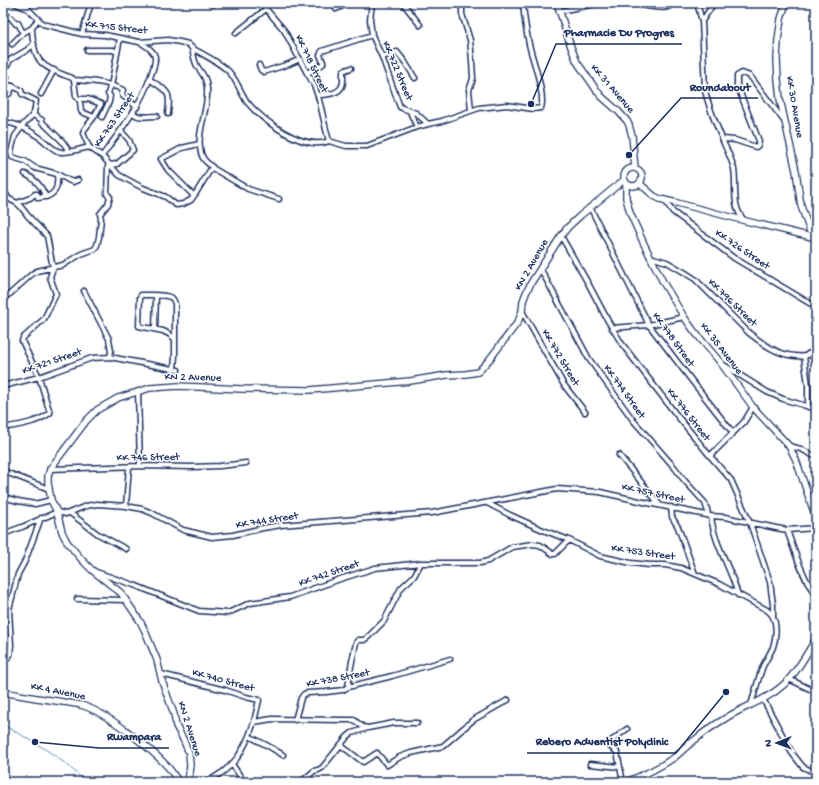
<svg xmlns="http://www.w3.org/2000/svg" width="819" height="785" viewBox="0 0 819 785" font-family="'Gochi Hand',sans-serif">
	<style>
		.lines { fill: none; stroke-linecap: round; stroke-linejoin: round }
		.stream { stroke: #5f8cb3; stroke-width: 1 }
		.street-casing { stroke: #1b2f5e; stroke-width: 7 }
		.secondary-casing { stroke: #1b2f5e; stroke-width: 8 }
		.street { stroke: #fff; stroke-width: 4 }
		.secondary { stroke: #fff; stroke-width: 5.5 }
		.labels { text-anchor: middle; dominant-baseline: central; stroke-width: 3; stroke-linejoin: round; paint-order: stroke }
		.street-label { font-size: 11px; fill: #1b2f5e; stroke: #fff }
		.leader { fill: none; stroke: #1b2f5e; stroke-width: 1.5 }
		.callout-dot { fill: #1b2f5e; stroke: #fff; stroke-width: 1.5 }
		.callout-label { font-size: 12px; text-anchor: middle; font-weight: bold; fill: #1b2f5e; stroke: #fff; stroke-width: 3; stroke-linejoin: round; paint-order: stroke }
	</style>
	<rect width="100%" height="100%" fill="#fff"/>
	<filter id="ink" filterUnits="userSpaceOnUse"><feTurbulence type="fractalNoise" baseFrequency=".025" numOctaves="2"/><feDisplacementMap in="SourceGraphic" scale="8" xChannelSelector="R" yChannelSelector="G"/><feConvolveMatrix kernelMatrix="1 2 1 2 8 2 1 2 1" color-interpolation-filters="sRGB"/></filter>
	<g filter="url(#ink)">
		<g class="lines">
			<!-- stream -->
			<path class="stream" d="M3 725C31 740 64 758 85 782"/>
			<!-- street casing -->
			<g class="street-casing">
				<path id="street" d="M14 3 28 9 43 24 82 34 105 35 139 42 168 40 180 42 188 44 192 48C202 54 223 64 230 73 237 81 241 93 247 102 262 120 304 152 329 141
					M26 3 28 9
					M212 3 213 4
					M262 3 266 9 284 30 307 73C321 93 322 118 329 141
					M372 3 370 20 372 35 382 57 400 107 402 108 416 113 428 124
					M403 3 420 25
					M462 3V14L470 40 472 61 473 78 472 82 469 90 471 110
					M630 3C639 4 660 10 668 7 670 7 671 5 673 3
					M697 3 702 21 705 90C709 110 718 128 725 146 729 154 732 161 734 169 737 187 731 206 744 220
					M336 9 349 3
					M560 11 600 3
					M3 13 11 18 16 24 18 23 23 33
					M38 19 32 28C32 37 34 55 41 62 48 70 62 74 72 78L74 80 76 96 80 101 81 111 82 112 94 117
					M702 21 714 3
					M236 33 266 9
					M82 34 91 3
					M12 44 23 33 32 28
					M192 48C193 54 194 60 197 66 200 71 205 76 206 82 212 107 192 136 203 158 206 163 211 165 214 169L248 189 279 199
					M87 50H113L117 52
					M382 57 397 52 405 62 415 78
					M259 65 261 70 264 72 289 64 300 59
					M307 73 323 64V62L320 55 322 51 372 35
					M150 79C152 82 154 82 158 85 172 94 169 99 168 114
					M74 80C91 81 108 82 123 90L122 94 123 96 137 107
					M4 83 21 90 22 94 36 101 34 113 30 118 24 124 15 136 11 152 12 157 25 161 35 168 57 174 70 181 73 182 78 180
					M3 86 7 77 4 72 10 60 27 50 34 44
					M111 86 120 38
					M3 93 9 94 13 86
					M41 94 54 70
					M318 95C328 95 343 94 343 81 343 78 343 74 343 71L351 68
					M80 99H88L101 104 94 117 84 130 83 133 89 147
					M409 110 417 127
					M133 113C139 119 149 116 157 116
					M33 115 42 120V122L62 141 69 151
					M102 117 109 102 110 96 108 94 110 86
					M3 122C17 123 31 131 43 140 48 144 54 151 61 152 68 153 81 149 89 147L102 156C121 130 141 105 151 75 153 69 157 60 154 54 151 48 144 45 140 42
					M723 139 735 140 756 147 758 145 759 141 737 85V76L742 73 750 76 784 121
					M329 141 346 146H367L417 127 428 124 442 121 479 108 507 105 533 109 541 108C546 94 532 59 529 44 526 30 524 17 523 3
					M102 156 119 175 141 187 166 197 176 205 183 204 191 200 196 193 212 167
					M25 174C36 179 42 187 46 197 57 193 58 186 57 174
					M3 190 9 199 17 203 21 207 28 216 47 236 53 268 50 277 55 291 56 294 44 319 23 338 22 341 39 377 50 413C37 423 19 425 3 428
					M192 194 168 170 161 159 182 148 199 144
					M665 201 673 212 734 258 816 307
					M17 203 30 198 35 194H37L38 198 44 197H46
					M590 207 649 325 692 381 733 433
					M561 236 589 285 608 321 622 344 675 413 710 456 731 480 750 523 770 582 773 605V616
					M650 257 667 262 684 272 695 279 749 333C763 344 778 355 796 356 799 356 802 357 805 356 809 354 813 351 816 349
					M540 268 589 359 633 420 675 468 684 480 705 503 707 509 708 515
					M84 291 109 339 111 351 110 357
					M3 297 10 294 32 274 37 271 63 265 81 254 95 249 97 245 99 237 101 219 100 214 108 204 110 197 107 194 108 166 110 165 117 164 133 150 129 140 121 131
					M522 311 564 385 585 412
					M612 328 649 325 684 317
					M155 329 156 295
					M808 354 816 358
					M804 356 808 385V407
					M722 364 767 392 783 399 816 409
					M174 369 175 356V304C174 301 174 300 172 298 167 294 148 295 141 295L140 297 139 326 163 331 169 334 175 339
					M3 386 39 377 92 358 110 357 178 370
					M138 392 140 466
					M789 446 801 449 816 457
					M619 455 660 505
					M710 456 744 422 753 407
					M50 469 140 466 191 467 220 466 246 463
					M3 471 49 489
					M3 497 18 501 35 504 51 500
					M487 503 510 515 543 530 569 540 600 556 631 563 650 565H665L681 568 719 584 767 610C769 612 772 614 773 617 777 625 776 639 773 647 770 654 766 660 763 666 758 679 755 692 751 705
					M126 506 129 467
					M671 507 672 517 678 527 695 574
					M70 513 98 534 126 549
					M711 516C714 544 731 568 738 595
					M787 530C792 544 805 585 816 594
					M3 534 22 527 57 512 66 514 86 506 97 504 126 506 142 509 152 513 183 530 212 537 233 535 263 528 281 525 432 513 557 489 600 492 648 503 711 516 725 517 776 528 787 530 816 528
					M96 572 134 585 199 611 228 613 250 603 290 597 340 579 375 568 421 563H480L488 561 512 547 533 544 540 545 553 554H555L569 540
					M77 599 126 600
					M3 662 5 661 10 655 11 645 9 609 13 594 18 574 25 561 41 518
					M161 674 225 690 246 697 259 700 254 722
					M789 679 816 692
					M348 687 351 666 356 643 358 640H364L368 637 384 621 401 588 414 576 421 563
					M763 699 792 753 803 767 816 773
					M295 720 301 698 304 694 308 693 326 692 343 690 348 687 392 676 450 659
					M249 736 270 747 283 755
					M342 744 343 747 363 762 377 753 387 765 400 757 411 753 443 746 473 720 508 700
					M232 764 244 782
					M590 764 620 767
					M205 782C234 770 245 750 254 722L272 719 341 720H354L363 727 368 728
					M301 782 314 771 318 770 322 768 347 737 352 733 368 728 394 723H417
					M623 782 617 752 607 744 627 729"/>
			</g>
			<!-- secondary casing -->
			<g class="secondary-casing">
				<path id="secondary" d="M557 3 571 47 577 62 595 88 601 96 618 111 627 121 629 125 632 136 635 168
					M786 3 781 19 778 40 777 60 778 79 780 99 796 171 801 206 812 237
					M624 177a9 9 0 1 1 18 0a9 9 0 1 1-18 0Z
					M639 183 654 196 660 199 677 203 746 221 816 238
					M626 184V198L630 213 644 244 664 284 684 317 694 331 720 362 753 407 789 446 796 460 816 518
					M3 692C19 695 35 698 51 700 61 702 72 703 81 705 108 713 149 747 168 767 172 772 175 777 179 782
					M188 782 190 765 189 753 183 739 176 726 174 714 162 681 157 660 145 631 140 621 121 593 92 570 82 560 67 542 62 532 57 512 51 500 48 483V476L50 469 86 421 97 410 118 398 150 388 178 386 242 389 310 390 410 381 447 375 466 374 478 372 489 360 518 322 522 311 523 301 526 293 531 283 561 236 568 227 581 215 624 180
					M626 782C644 775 659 768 675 757 682 751 689 744 696 739 705 731 716 724 726 718 744 706 766 701 782 686 795 676 807 653 816 639"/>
			</g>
			<!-- street -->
			<use href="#street" class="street"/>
			<!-- secondary -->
			<use href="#secondary" class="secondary"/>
		</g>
	</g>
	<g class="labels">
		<!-- street labels -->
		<g class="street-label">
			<text transform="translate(116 28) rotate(6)">KK 715 Street</text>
			<text transform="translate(311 64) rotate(64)">KK 718 Street</text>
			<text transform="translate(397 71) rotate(67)">KK 722 Street</text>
			<text transform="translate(612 89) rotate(49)">KK 31 Avenue</text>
			<text transform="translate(794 107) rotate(80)">KK 30 Avenue</text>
			<text transform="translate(115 120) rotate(-56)">KK 763 Street</text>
			<text transform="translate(742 250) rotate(34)">KK 726 Street</text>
			<text transform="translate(532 265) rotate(-60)">KN 2 Avenue</text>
			<text transform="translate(732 303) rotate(44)">KK 796 Street</text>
			<text transform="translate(673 340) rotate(54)">KK 778 Street</text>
			<text transform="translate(721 349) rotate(52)">KK 35 Avenue</text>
			<text transform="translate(560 358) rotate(59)">KK 772 Street</text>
			<text transform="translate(52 362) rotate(-19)">KK 721 Street</text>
			<text transform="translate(193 378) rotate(1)">KN 2 Avenue</text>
			<text transform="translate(624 392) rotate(54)">KK 774 Street</text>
			<text transform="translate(688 415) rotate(52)">KK 776 Street</text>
			<text transform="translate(148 458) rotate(-1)">KK 746 Street</text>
			<text transform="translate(653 494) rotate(12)">KK 757 Street</text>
			<text transform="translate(267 521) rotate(-9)">KK 744 Street</text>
			<text transform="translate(643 553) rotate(8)">KK 753 Street</text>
			<text transform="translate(329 574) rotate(-19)">KK 742 Street</text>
			<text transform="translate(338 679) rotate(-11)">KK 738 Street</text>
			<text transform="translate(223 681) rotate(15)">KK 740 Street</text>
			<text transform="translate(58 692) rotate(11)">KK 4 Avenue</text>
			<text transform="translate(189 729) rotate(72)">KN 2 Avenue</text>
		</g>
	</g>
	<!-- callouts -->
	<path class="leader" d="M531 104L556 44H682M629 155L681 98H758M35 742L99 748H169M726 692L676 753H527"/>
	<g class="callout-dot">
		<circle cx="531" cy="104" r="4"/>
		<circle cx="629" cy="155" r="4"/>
		<circle cx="35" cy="742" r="4"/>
		<circle cx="726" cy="692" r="4"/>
	</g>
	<g class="callout-label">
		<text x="619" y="36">Pharmacie Du Progres</text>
		<text x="720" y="91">Roundabout</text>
		<text x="134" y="740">Rwampara</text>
		<text x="602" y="745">Rebero Adventist Polyclinic</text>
	</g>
	<!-- margin -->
	<rect width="819" height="785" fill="none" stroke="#fff" stroke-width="16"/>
	<rect x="8" y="8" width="803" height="769" fill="none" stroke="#1b2f5e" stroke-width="1.5" filter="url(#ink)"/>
	<!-- north arrow -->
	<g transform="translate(777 743) rotate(269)" stroke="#ffffff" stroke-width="3" paint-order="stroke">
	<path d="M0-3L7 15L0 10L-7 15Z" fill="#1b2f5e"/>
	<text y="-6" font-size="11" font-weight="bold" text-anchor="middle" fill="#1b2f5e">N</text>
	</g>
</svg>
